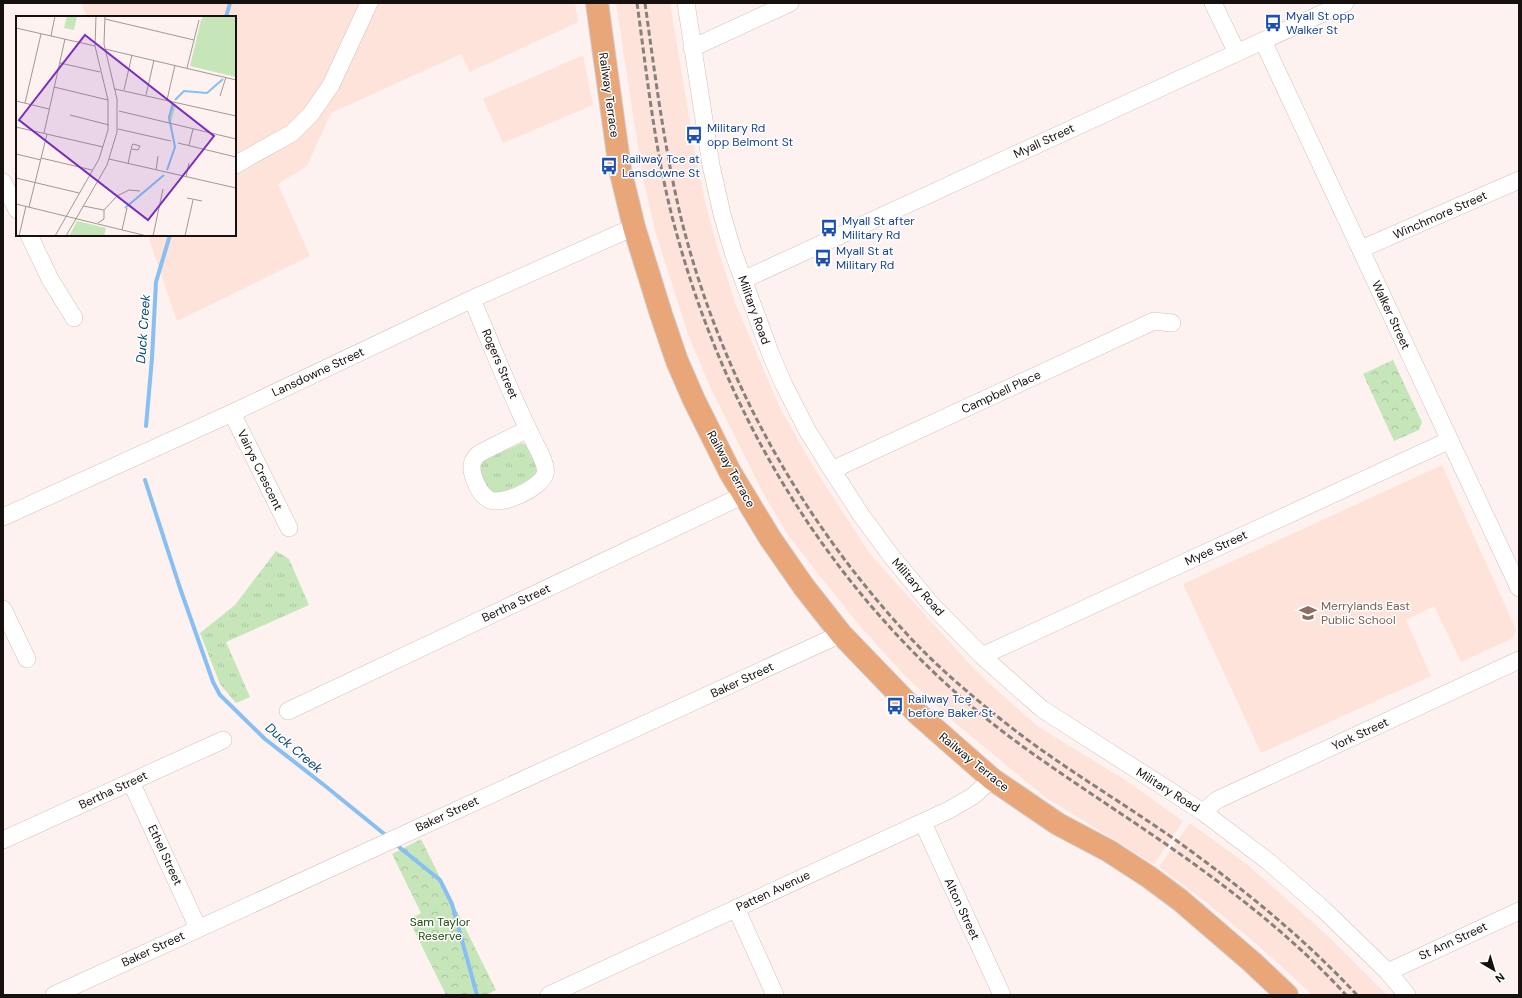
<svg xmlns="http://www.w3.org/2000/svg" width="1522" height="998" viewBox="0 0 1522 998" font-family="'DM Sans',sans-serif">
	<style>
		.built { fill: #fde3da }
		.grass { fill: url(#grass-tufts) }
		.park { fill: url(#park-crowns) }
		.lines { fill: none; stroke-linecap: round; stroke-linejoin: round }
		.stream { stroke: #87bff4; stroke-width: 4 }
		.minor-casing { stroke: #d1c0ba; stroke-width: 18 }
		.major-casing { stroke: #d0cfcf; stroke-width: 24 }
		.minor { stroke: #fff; stroke-width: 17 }
		.major { stroke: #e9a679; stroke-width: 22 }
		.rail { stroke: #88807d; stroke-width: 3; stroke-dasharray: 6 3; stroke-linecap: butt }
		.labels { text-anchor: middle; dominant-baseline: central; stroke-width: 3; stroke-linejoin: round; paint-order: stroke }
		.transit-label { font-size: 12px; fill: #164399; stroke: #fff; text-anchor: start }
		.street-label { font-size: 12px; fill: #16100e; stroke: #fff }
		.education-label { font-size: 12px; fill: #785e54; stroke: #fff; text-anchor: start }
		.park-label { font-size: 12px; fill: #214a0b; stroke: #fff }
		.water-label { font-size: 13px; font-style: italic; fill: #004474; stroke: #fff }
		.inset-river { fill: none; stroke: #87bff4; stroke-width: 2 }
		.inset-road { fill: none; stroke: #a19895; stroke-width: 1 }
		.view { fill: #7b2cbf; fill-opacity: 0.15; stroke: #7b2cbf; stroke-width: 2 }
		.inset-edge { fill: none; stroke: #16100e; stroke-width: 2 }
	</style>
	<defs>
		<pattern id="grass-tufts" width="24" height="20" patternUnits="userSpaceOnUse"><rect width="24" height="20" fill="#c6e6ba"/><path d="M3 7l-1-3M5 7V3M7 7l1-3M15 17l-1-3M17 17v-4M19 17l1-3" fill="none" stroke="#a9c49f"/></pattern>
		<pattern id="park-crowns" width="20" height="18" patternUnits="userSpaceOnUse"><rect width="20" height="18" fill="#c6e6ba"/><path d="M2 6a3 3 0 1 1 6 0M12 15a3 3 0 1 1 6 0" fill="none" stroke="#a9c49f"/></pattern>
	</defs>
	<rect width="100%" height="100%" fill="#fdf2ef"/>
	<!-- built -->
	<path class="built" d="M81 3H575L578 22 470 72 461 54 331 113 307 166 278 184 310 256 177 321 149 239 153 235H235V17H87Z
		M616 3H670L694 147 706 206 719 253 736 305 780 408 813 466 870 554 965 659 990 684 1037 726 1125 780 1183 821 1154 864 1045 797 954 722 905 676 860 626 827 585 788 535 764 495 711 389 688 334 672 284 655 230 644 183 634 121Z
		M583 55 593 105 503 143 483 99Z
		M1442 465 1516 630 1513 638 1461 662 1434 606 1406 620 1431 676 1261 753 1183 584Z
		M1190 823 1249 866 1327 935 1387 995H1312L1292 976 1261 948 1206 902 1159 867Z"/>
	<!-- grass -->
	<path class="grass" d="M522 443 529 446 539 467 536 477 497 495C486 487 479 477 480 463L484 459Z
		M276 551 289 559 309 605 226 642 250 697 236 703 220 684 200 633 235 605Z"/>
	<!-- park -->
	<path class="park" d="M1393 360 1422 422 1419 430 1394 441 1363 374Z
		M421 839 496 990 486 995H446L409 920 421 913 392 854Z"/>
	<g class="lines">
		<!-- stream -->
		<path class="stream" d="M226 17 230 3
			M146 426 152 358 156 282 170 235
			M145 480 180 588 213 682 220 695 265 739 324 785 388 837
			M394 843 440 880 452 904 477 995"/>
		<!-- minor casing -->
		<g class="minor-casing">
			<path id="minor" d="M686 3 711 165 722 214 733 252 771 355 784 385 807 430 832 470 861 515 892 557 930 603 982 656 1042 709 1203 812 1269 862 1323 909 1388 972 1407 995
				M1213 3 1237 53
				M1263 41 1519 588
				M692 48 790 3
				M235 165 292 133 311 114 331 85 369 3
				M3 182 17 210
				M29 235 50 279 74 318
				M1361 249 1519 180
				M743 280 1345 3
				M472 299C491 344 509 391 531 435 535 445 548 464 545 474 541 488 501 507 488 499 479 494 471 475 472 465 473 459 476 456 480 453L528 429
				M232 413 289 528
				M832 470 1154 321 1172 323
				M3 517 232 413 472 299 634 227
				M3 609 27 659
				M982 656 1450 440
				M288 711 744 495
				M131 782 198 928
				M1203 812 1217 800 1519 660
				M923 823 1002 995
				M3 840 223 740
				M736 908 775 995
				M1388 972 1519 911
				M54 995 841 634
				M549 995 949 810 973 796 992 779"/>
		</g>
		<!-- major casing -->
		<g class="major-casing">
			<path id="major" d="M597 3 620 169 634 227 661 314 677 361 694 400 730 472 770 538 804 587 841 634 918 714 952 744 992 779 1058 824 1109 851 1149 877 1180 900 1252 962 1287 995"/>
		</g>
		<!-- minor -->
		<use href="#minor" class="minor"/>
		<!-- major -->
		<use href="#major" class="major"/>
		<!-- rail -->
		<path class="rail" d="M637 3C647 75 655 153 674 224 727 424 837 603 1002 731 1056 772 1114 808 1170 847 1233 891 1295 939 1346 995
			M645 3C655 75 664 147 681 218 719 371 797 514 904 631 934 664 968 693 1003 721 1058 765 1119 800 1177 841 1241 887 1303 937 1357 995"/>
	</g>
	<!-- icons -->
	<defs>
		<g id="bus-bare" transform="scale(1.38)"><path d="M-5-6H5V4H4V6H2V4H-2V6H-4V4H-5ZM-3.5-4V0h7V-4ZM-3.5 1.2v1.5H-2V1.2ZM2 1.2v1.5H3.5V1.2Z" fill="#1a4fb4" stroke="#fff" stroke-width="2.5" paint-order="stroke"/></g>
		<g id="school-bare" transform="scale(1.38)"><path d="M0-5L7-2L0 1L-7-2ZM-4 1L0 2.5L4 1V4Q0 6-4 4Z" fill="#8d6e63" stroke="#fff" stroke-width="2.5" paint-order="stroke"/></g>
	</defs>
	<g fill-rule="evenodd">
		<use href="#bus-bare" x="1273" y="23"/>
		<use href="#bus-bare" x="694" y="135"/>
		<use href="#bus-bare" x="609" y="166"/>
		<use href="#bus-bare" x="829" y="228"/>
		<use href="#bus-bare" x="823" y="258"/>
		<use href="#school-bare" x="1308" y="613"/>
		<use href="#bus-bare" x="895" y="706"/>
	</g>
	<g class="labels">
		<!-- transit labels -->
		<g class="transit-label">
			<text x="1286" y="16">Myall St opp<tspan x="1286" dy="14">Walker St</tspan></text>
			<text x="707" y="128">Military Rd<tspan x="707" dy="14">opp Belmont St</tspan></text>
			<text x="622" y="159">Railway Tce at<tspan x="622" dy="14">Lansdowne St</tspan></text>
			<text x="842" y="221">Myall St after<tspan x="842" dy="14">Military Rd</tspan></text>
			<text x="836" y="251">Myall St at<tspan x="836" dy="14">Military Rd</tspan></text>
			<text x="908" y="699">Railway Tce<tspan x="908" dy="14">before Baker St</tspan></text>
		</g>
		<!-- street labels -->
		<g class="street-label">
			<text transform="translate(609 95) rotate(82)">Railway Terrace</text>
			<text transform="translate(1044 141) rotate(-25)">Myall Street</text>
			<text transform="translate(1440 215) rotate(-24)">Winchmore Street</text>
			<text transform="translate(754 310) rotate(70)">Military Road</text>
			<text transform="translate(1391 315) rotate(65)">Walker Street</text>
			<text transform="translate(500 364) rotate(67)">Rogers Street</text>
			<text transform="translate(318 372) rotate(-25)">Lansdowne Street</text>
			<text transform="translate(1001 392) rotate(-25)">Campbell Place</text>
			<text transform="translate(731 469) rotate(61)">Railway Terrace</text>
			<text transform="translate(260 470) rotate(64)">Vairys Crescent</text>
			<text transform="translate(1216 548) rotate(-25)">Myee Street</text>
			<text transform="translate(918 587) rotate(49)">Military Road</text>
			<text transform="translate(516 603) rotate(-25)">Bertha Street</text>
			<text transform="translate(742 680) rotate(-25)">Baker Street</text>
			<text transform="translate(1360 734) rotate(-25)">York Street</text>
			<text transform="translate(974 762) rotate(39)">Railway Terrace</text>
			<text transform="translate(113 790) rotate(-25)">Bertha Street</text>
			<text transform="translate(1168 790) rotate(32)">Military Road</text>
			<text transform="translate(447 814) rotate(-25)">Baker Street</text>
			<text transform="translate(165 855) rotate(65)">Ethel Street</text>
			<text transform="translate(773 891) rotate(-25)">Patten Avenue</text>
			<text transform="translate(962 909) rotate(65)">Alton Street</text>
			<text transform="translate(1453 941) rotate(-25)">St Ann Street</text>
			<text transform="translate(153 949) rotate(-25)">Baker Street</text>
		</g>
		<!-- education labels -->
		<g class="education-label">
			<text x="1321" y="606">Merrylands East<tspan x="1321" dy="14">Public School</tspan></text>
		</g>
		<!-- park labels -->
		<g class="park-label">
			<text x="440" y="922">Sam Taylor<tspan x="440" dy="14">Reserve</tspan></text>
		</g>
		<!-- water labels -->
		<g class="water-label">
			<text transform="translate(143 329) rotate(-86)">Duck Creek</text>
			<text transform="translate(294 748) rotate(40)">Duck Creek</text>
		</g>
	</g>
	<!-- overview -->
	<g transform="translate(16 16)">
		<rect width="220" height="220" fill="#fdf2ef"/>
		<path d="M51 0H61L58 14 48 12ZM188 0H220V61L174 50 185 4ZM155 88 160 89 155 106 152 105ZM61 205 90 212 88 220H53Z" fill="#c6e6ba"/>
		<path d="M207 9 220 13V25L214 42 197 36Z" fill="#c6e6ba"/>
		<path class="inset-river" d="M159 84 168 75 191 77 207 63M151 154 159 131 153 101 157 88M109 192 148 159"/>
		<path class="inset-road" d="M89 3 178 24M0 12 79 30M35 20 39 0M89 33 220 64M44 47 84 56M171 52 183 4M38 71 92 84M99 73 220 100M108 74 116 39M130 79 138 44M204 80 210 61M151 84 159 49M0 85 33 93M9 87 25 18M103 95 220 123M54 99 93 109M0 111 87 131M102 113 155 125M28 117 49 23M162 127 220 141M173 129 177 113M0 138 25 144M25 142 76 154M93 143 220 172M112 148 116 129 117 128 124 130 122 134 116 133M140 154 142 140M170 161 173 147M0 162 63 177M171 182 186 185M0 188 131 220M67 190 88 194M13 191 31 118M88 194 101 180 113 174 124 175M82 207 88 203V194M106 214 111 192M3 220 10 190M39 220 83 143 92 114V84L79 30 80 0M50 220 91 149 101 116V83L88 28 89 0M137 220 147 173M169 220 177 184"/>
		<path class="view" d="M69 19 198 120 132 204 3 104Z"/>
		<rect width="220" height="220" class="inset-edge"/>
	</g>
	<!-- border -->
	<rect width="1522" height="998" fill="none" stroke="#16100e" stroke-width="8"/>
	<!-- north arrow -->
	<g transform="translate(1494 970) rotate(142)" stroke="#ffffff" stroke-width="3" paint-order="stroke">
	<path d="M0-3L7 15L0 10L-7 15Z" fill="#16100e"/>
	<text y="-6" font-size="11" font-weight="bold" text-anchor="middle" fill="#16100e">N</text>
	</g>
</svg>
